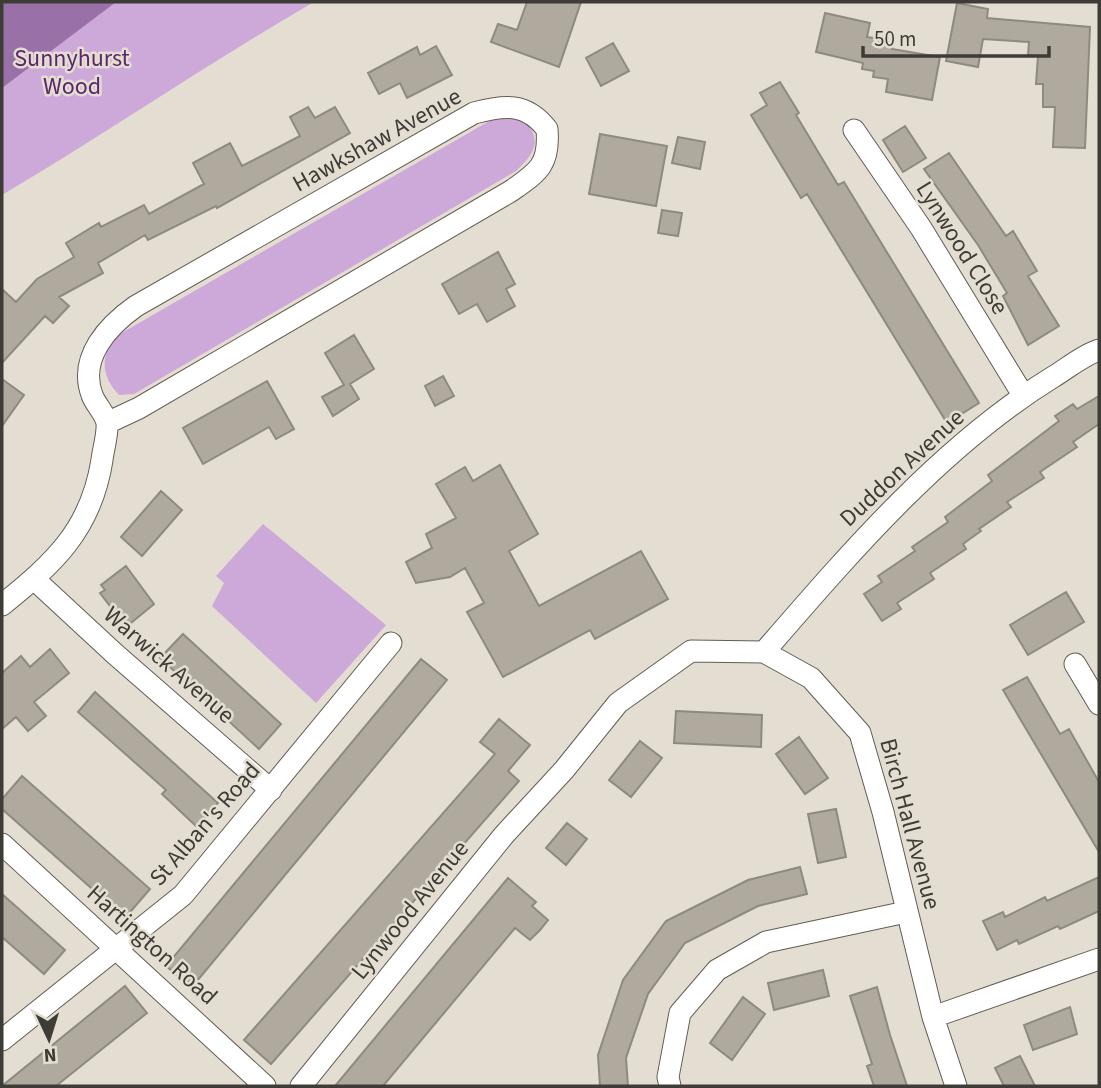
<svg xmlns="http://www.w3.org/2000/svg" width="1101" height="1088" viewBox="0 0 1101 1088" font-family="'Source Sans 3',sans-serif">
	<style>
		.green { fill: #cda9d9 }
		.water { fill: #9a70a9 }
		.building { fill: #afa99e; stroke: #8f8a7f; stroke-width: 2 }
		.lines { fill: none; stroke-linecap: round; stroke-linejoin: round }
		.minor-casing { stroke: #625d53; stroke-width: 23 }
		.minor { stroke: #fff; stroke-width: 21 }
		.labels { text-anchor: middle; dominant-baseline: central; stroke-width: 5; stroke-linejoin: round; paint-order: stroke }
		.park-label { font-size: 24px; fill: #5c256c; stroke: #e4ded2 }
		.street-label { font-size: 24px; fill: #3e3c37; stroke: #e4ded2 }
	</style>
	<rect width="100%" height="100%" fill="#e4ded2"/>
	<!-- green -->
	<path class="green" d="M2 2H314C208 63 107 133 2 195Z
		M519 113C541 137 540 149 516 171L134 394 119 395C101 376 99 355 118 335L498 116Z
		M263 524 386 625 316 703 212 606 224 583 216 576Z"/>
	<!-- water -->
	<path class="water" d="M2 2H116L2 88Z"/>
	<!-- building -->
	<path class="building" d="M527 2H581L559 67 491 42 498 24 517 30Z
		M957 3 988 9 987 18 1090 27 1085 148 1053 147 1055 107H1043V84H1036L1038 56 1028 55 1029 42 983 39 978 67 946 61Z
		M825 13 870 23 867 37 894 41 892 49 940 57 932 100 886 92 888 79 873 77 874 71 862 69 863 63 816 52Z
		M613 43 629 71 601 86 586 58Z
		M436 46 452 75 407 98 400 83 379 94 368 73 417 47 420 55Z
		M780 82 799 113 796 115 838 185 844 182 979 403 947 423 807 194 801 198 751 115 767 105 760 93Z
		M308 107 315 118 335 107 350 133 217 208 216 206 148 240 145 235 98 263 103 273 59 297 69 306 53 323 45 316 2 363V289L16 302 37 279 74 257 66 243 99 223 101 227 144 205 149 214 204 184 193 163 230 143 242 166 300 136 290 117Z
		M905 126 926 158 903 172 883 140Z
		M600 134 667 146 656 206 589 194Z
		M678 137 705 142 700 169 672 163Z
		M949 153 1006 236 1013 231 1037 271 1028 276 1059 326 1028 345 1003 296 1007 293 978 245 924 169Z
		M662 210 682 213 678 236 658 233Z
		M498 252 515 284 506 289 515 306 487 322 477 304 459 314 442 284Z
		M354 335 374 369 350 384 359 399 333 416 322 397 344 385 325 353Z
		M443 376 454 396 435 406 425 386Z
		M2 379 24 395 2 426Z
		M267 381 294 429 276 439 269 427 203 464 183 428Z
		M1099 396V424L1073 442 1077 447 1040 472 1044 478 1007 502 1011 507 979 529 981 531 963 544 966 549 930 573 934 579 897 603 901 609 882 621 864 594 882 582 878 576 915 551 912 547 948 522 945 517 992 481 988 475 1059 421 1055 416 1073 404 1077 409Z
		M500 465 538 534 509 551 539 606 641 551 668 599 595 639 590 630 503 677 467 612 484 603 465 568 450 577 416 583 406 562 432 548 426 534 456 518 436 484 465 467 473 481Z
		M161 491 182 510 142 556 121 537Z
		M126 566 154 604 126 627 100 593 105 590 101 585Z
		M1066 592 1084 622 1028 655 1010 625Z
		M183 634 281 724 259 749 160 658Z
		M50 649 69 673 34 702 46 716 28 731 16 717 2 729V673L21 656 30 667Z
		M421 659 447 680 192 987 166 966Z
		M1027 677 1060 734 1069 729 1099 782V852L1003 690Z
		M95 692 218 803 196 826 162 794 166 790 78 712Z
		M676 711 762 715 761 747 674 743Z
		M499 719 530 745 508 771 519 781 271 1064 244 1040 495 754 480 742Z
		M799 737 828 778 805 794 776 754Z
		M640 741 662 758 631 797 609 780Z
		M22 776 150 889 125 918 2 809V799Z
		M836 809 846 857 818 863 808 814Z
		M567 823 587 839 566 865 546 848Z
		M800 867 807 894 758 906 685 943 648 994 626 1058 628 1086H600L598 1055 623 980 666 921 748 880Z
		M1099 877V911L1060 929 1058 926 1019 944 1017 940 997 950 983 921 1003 912 1005 917 1045 897 1047 901Z
		M508 878 536 902 532 906 548 920 540 930 530 940 515 928 383 1086H335Z
		M2 894 65 950 44 974 2 937Z
		M823 970 829 996 774 1010 768 983Z
		M125 986 147 1013 56 1086H2Z
		M877 987 890 1035 907 1086H874L867 1066 872 1064 850 996Z
		M743 997 765 1014 732 1060 710 1043Z
		M1070 1007 1077 1034 1033 1050 1024 1025Z
		M1020 1056 1035 1086H1004L995 1068Z"/>
	<g class="lines">
		<!-- minor casing -->
		<g class="minor-casing">
			<path id="minor" d="M854 130 921 228 1023 395
				M34 579 115 654 271 790
				M2 605C54 563 91 530 102 460 103 450 108 434 107 423 105 413 95 404 92 395 78 357 109 325 136 306L474 113C504 105 526 102 547 129 550 165 538 172 511 191L139 408 107 423
				M764 652C849 554 941 446 1053 377 1068 368 1083 355 1099 350
				M1075 664 1099 704
				M2 844 265 1086
				M933 1017 1099 959
				M2 1040 183 895 391 643
				M301 1086 504 835 564 770 618 703 691 651 764 652 811 678 860 733 883 812 933 1017 956 1086
				M670 1086 668 1077 680 1013 717 970 766 942 906 912"/>
		</g>
		<!-- minor -->
		<use href="#minor" class="minor"/>
	</g>
	<g class="labels">
		<!-- park labels -->
		<g class="park-label">
			<text x="72" y="58">Sunnyhurst<tspan x="72" dy="28">Wood</tspan></text>
		</g>
		<!-- street labels -->
		<g class="street-label">
			<text transform="translate(377 140) rotate(-29)">Hawkshaw Avenue</text>
			<text transform="translate(962 248) rotate(58)">Lynwood Close</text>
			<text transform="translate(902 468) rotate(-43)">Duddon Avenue</text>
			<text transform="translate(169 665) rotate(41)">Warwick Avenue</text>
			<text transform="translate(205 824) rotate(-49)">St Alban's Road</text>
			<text transform="translate(910 824) rotate(75)">Birch Hall Avenue</text>
			<text transform="translate(410 910) rotate(-51)">Lynwood Avenue</text>
			<text transform="translate(152 945) rotate(42)">Hartington Road</text>
		</g>
	</g>
	<!-- border -->
	<rect width="1101" height="1088" fill="none" stroke="#3e3c37" stroke-width="7"/>
	<!-- north arrow -->
	<g transform="translate(49 1039) rotate(176)" stroke="#e4ded2" stroke-width="5" paint-order="stroke">
	<path d="M0-5L12 26L0 18L-12 26Z" fill="#3e3c37"/>
	<text y="-10" font-size="19" font-weight="bold" text-anchor="middle" fill="#3e3c37">N</text>
	</g>
	<!-- scale -->
	<path d="M863 46v10h186v-10" fill="none" stroke="#3e3c37" stroke-width="3.5"/>
	<text x="874" y="46" font-size="21" fill="#3e3c37" stroke="#e4ded2" stroke-width="5" paint-order="stroke">50 m</text>
</svg>
